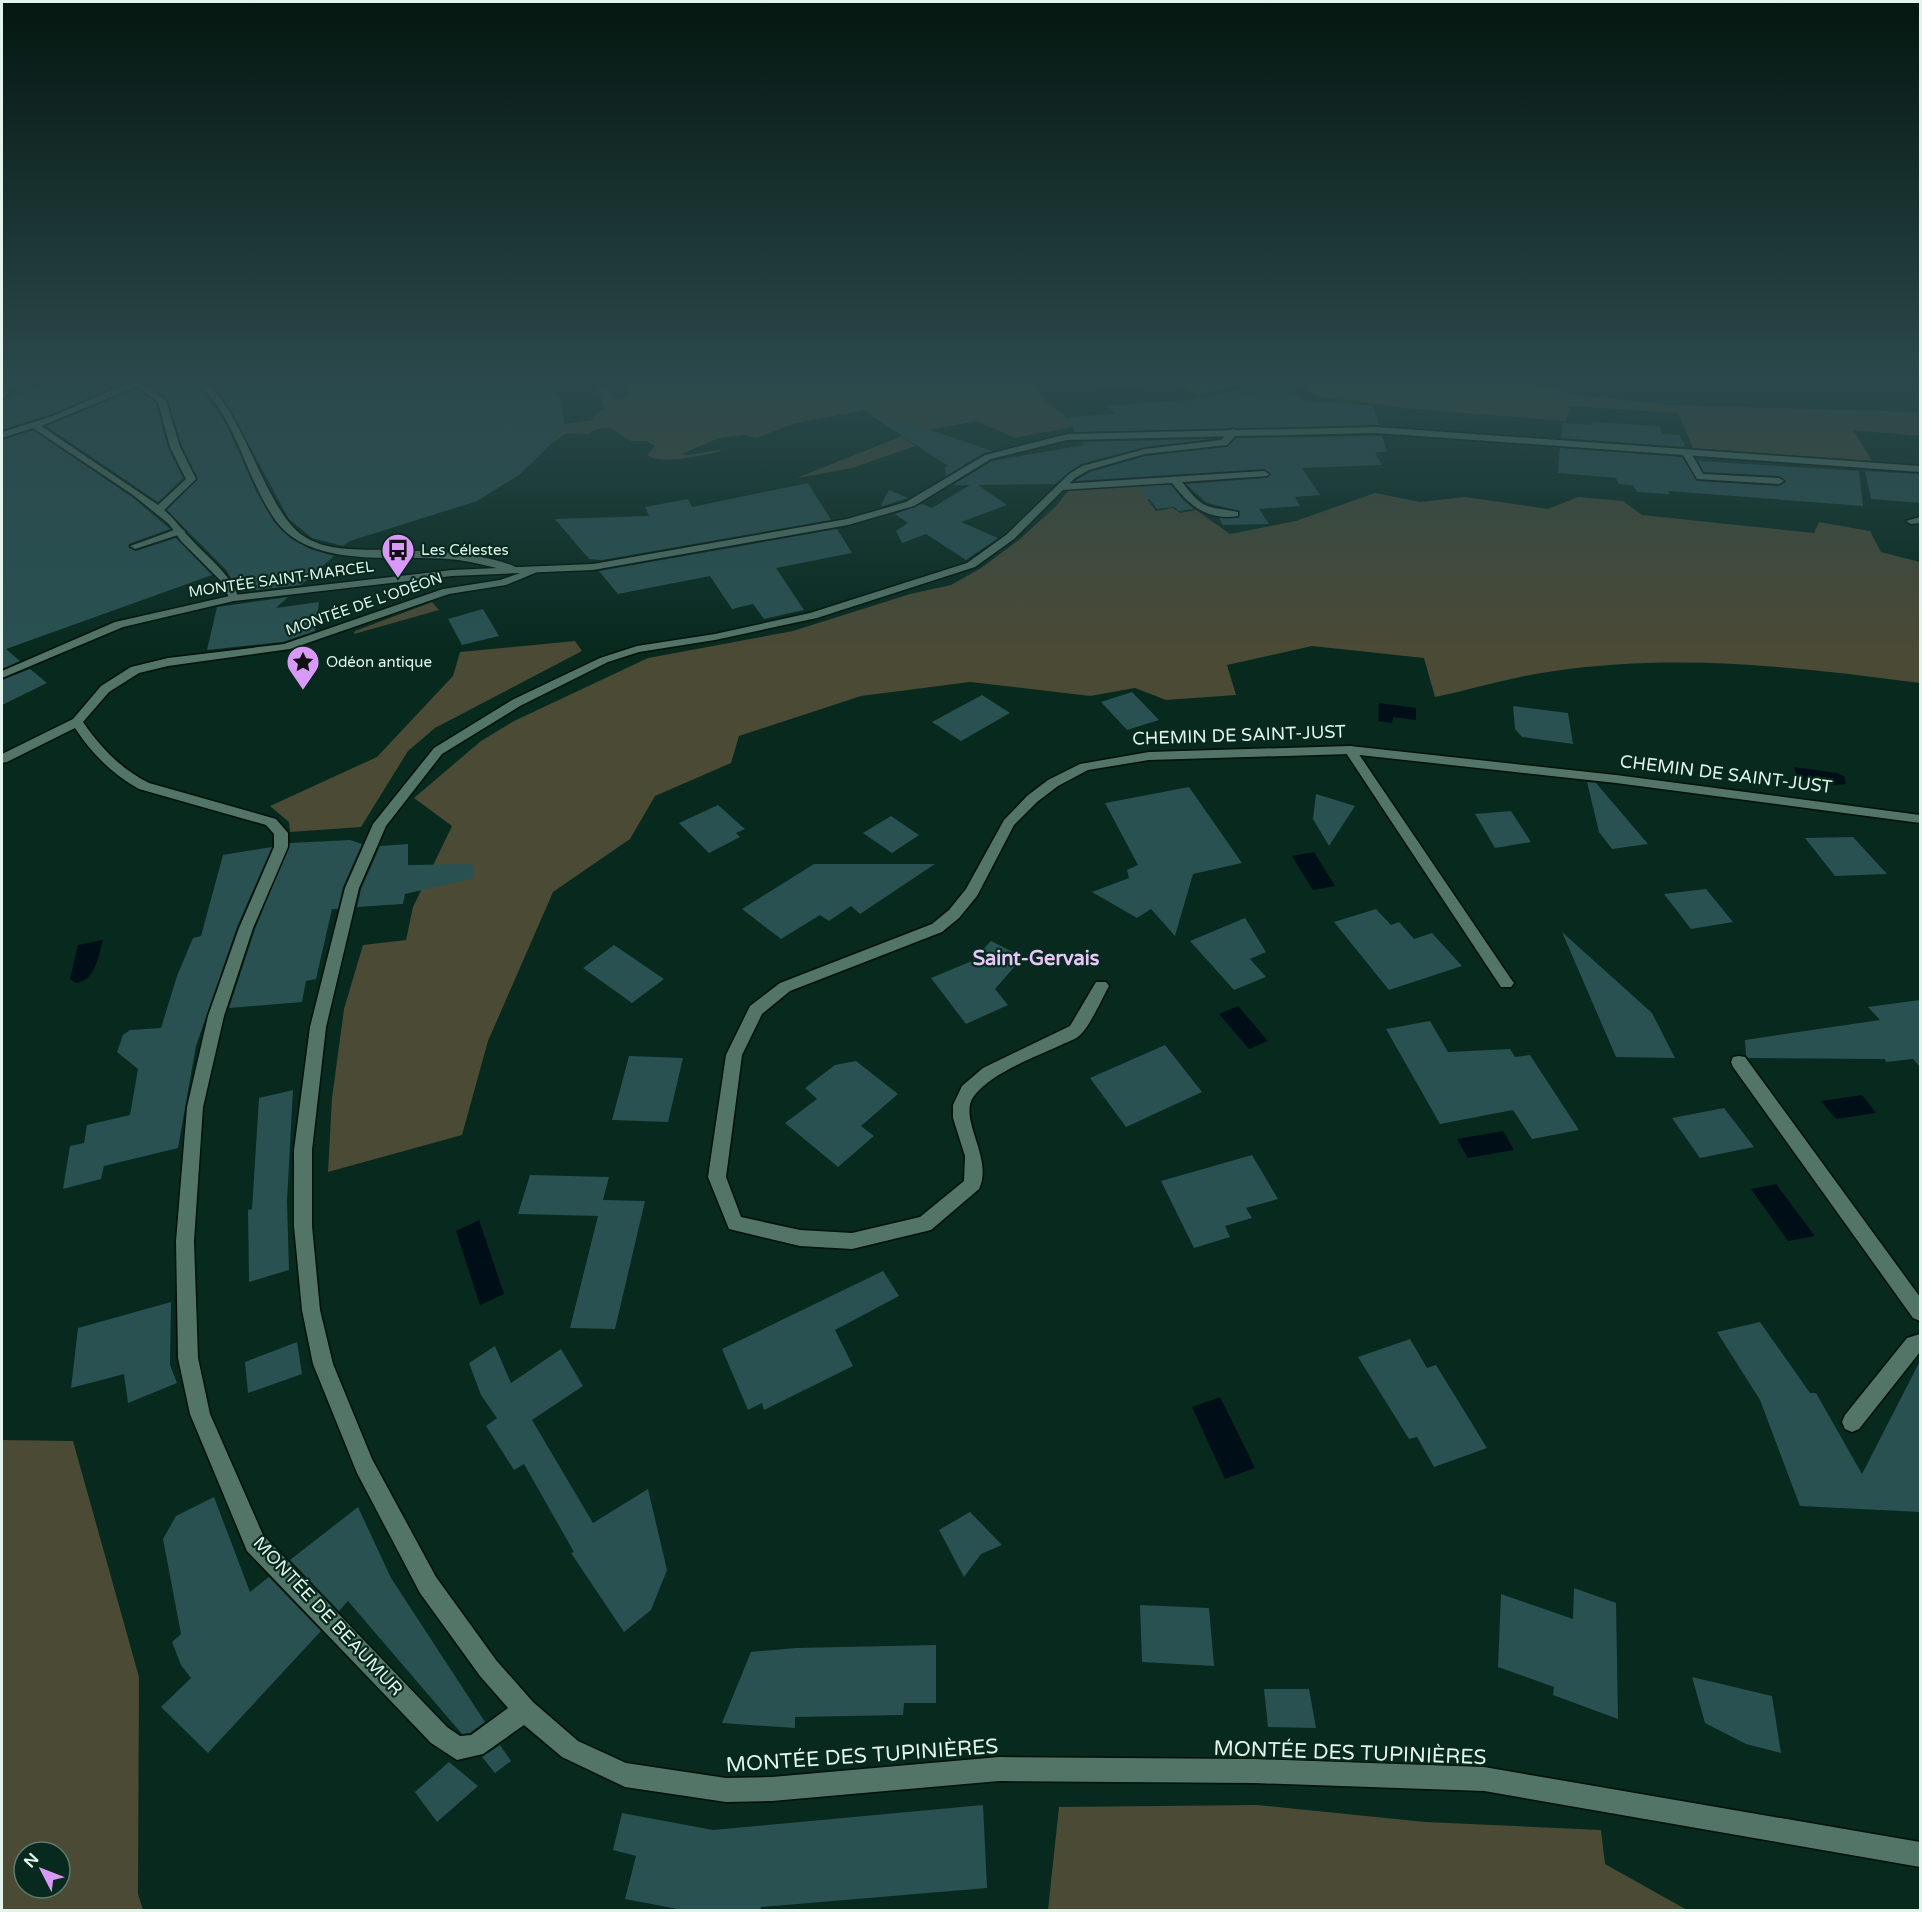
<svg xmlns="http://www.w3.org/2000/svg" width="1922" height="1912" viewBox="0 0 1922 1912" font-family="'Varela Round',sans-serif">
	<style>
		.green { fill: #4a4a35; fill-rule: evenodd }
		.water { fill: #000f17 }
		.building { fill: #295151 }
		.lines { fill: none; stroke-linecap: round; stroke-linejoin: round }
		.lane-casing { stroke: #001109; stroke-width: 3 }
		.street-casing { stroke: #001109; stroke-width: 3 }
		.secondary-casing { stroke: #001109; stroke-width: 3 }
		.lane { fill: #537567; fill-rule: evenodd }
		.street { fill: #537567; fill-rule: evenodd }
		.secondary { fill: #537567; fill-rule: evenodd }
		.labels { text-anchor: middle; dominant-baseline: central; stroke-width: 4.5; stroke-linejoin: round; paint-order: stroke }
		.far-poi-label { font-size: 15px; fill: #e2f4ec; stroke: #07291e; text-anchor: start }
		.far-street-label { font-size: 15px; fill: #e2f4ec; stroke: #07291e }
		.street-label { font-size: 18px; fill: #e2f4ec; stroke: #07291e }
		.neighbourhood-label { font-size: 20px; font-weight: bold; fill: #e9c6fa; stroke: #07291e }
		.near-street-label { font-size: 21px; fill: #e2f4ec; stroke: #07291e }
	</style>
	<rect width="100%" height="100%" fill="#07291e"/>
	<!-- green -->
	<path class="green" d="M628 380H805L808 384 831 380H1028C1038 388 1042 399 1052 407 1061 414 1068 415 1073 427L1015 438 977 421 928 430 907 429 894 431 864 410 792 424 757 438 745 435 719 438 681 454 689 455 722 449 718 452C701 456 660 465 647 455L655 446 646 441H631L610 428 597 429 588 434 567 433 551 444 564 424 594 420 595 415 605 408 596 385 605 386 613 397 621 400 629 394 625 388 629 384Z
		M1086 380H1153L1159 383C1137 386 1106 392 1086 380Z
		M1171 380H1258L1200 395Z
		M1284 380H1520L1572 394 1667 405 1920 412V436L1853 430 1872 461 1693 448 1678 413 1570 406 1566 421 1404 408 1322 397Z
		M902 436 915 446 852 468 797 478Z
		M1163 483 1175 489 1156 491 1162 498 1147 499 1156 511 1173 508 1180 513 1196 510 1230 534 1296 521 1375 493 1420 502 1465 497 1548 509 1578 497 1623 501 1642 515 1814 533 1819 522 1870 531 1881 552 1920 562V683C1797 667 1680 653 1555 671 1515 676 1475 689 1435 697L1424 658 1312 646 1227 665 1236 695 1166 700 1135 688 1090 696 970 682 861 696 739 736 731 763 655 796 630 839 553 892 488 1041 462 1135 328 1172 332 1098 344 1009 363 945 406 940 413 907 452 826 414 798 481 741 514 721 648 658 793 631 910 594 951 585 981 568 1020 539 1056 506 1069 490Z
		M432 602 439 610 354 634 355 631Z
		M575 641 582 651 435 728 408 751 361 827 290 832 289 822 270 806 377 757 453 676 460 652Z
		M2 1440 73 1441 139 1677 138 1894 143 1910H2ZM24 1852H60V1888H24Z
		M1257 1805 1425 1822 1601 1830 1605 1864 1687 1910H1048L1059 1807Z"/>
	<!-- water -->
	<path class="water" d="M1379 703 1416 708V720L1393 717 1392 723 1378 721Z
		M1794 767 1837 773 1844 776 1846 784 1836 785 1798 780Z
		M1314 852 1335 886 1313 890 1292 856Z
		M103 940C98 957 96 980 76 983L70 979 78 945Z
		M1238 1006 1268 1041 1249 1049 1219 1014Z
		M1862 1095 1876 1113 1836 1119 1821 1101Z
		M1503 1131 1514 1150 1468 1158 1457 1139Z
		M1776 1184 1815 1236 1788 1241 1751 1189Z
		M479 1220 504 1294 480 1305 456 1231Z
		M1220 1397 1255 1468 1225 1479 1192 1407Z"/>
	<!-- building -->
	<path class="building" d="M60 380H128L52 414 2 430V400Z
		M149 380H190L206 395 227 426 256 491 274 522 290 538 310 549 334 556 301 585 239 592 226 570 167 510 198 479 182 446 168 400 147 383Z
		M200 380H547L561 399 564 424 551 444 519 475 477 501 350 541 343 546 312 538 289 519 224 399 209 384Z
		M1280 386 1308 402 1373 405 1379 425 1075 432 1068 417 1116 414 1104 406 1190 400 1237 390 1247 395Z
		M137 389 156 403 168 448 183 478 158 502 46 426Z
		M891 417 993 451 984 453 946 476 945 467 948 466 887 426Z
		M1591 422 1659 426 1663 434 1679 435 1686 447 1561 438 1563 423 1593 425Z
		M33 430 132 497 170 529 129 544V548L136 551 176 538 212 575 6 649 20 661 2 669V440Z
		M1382 436 1387 452H1375L1382 465 1302 468 1320 495 1295 497 1300 506 1259 509 1269 524 1223 525 1219 518H1238L1240 511 1207 503 1186 484 1267 478 1271 474 1264 469 1075 481 1090 472 1145 456 1227 447 1236 438Z
		M1210 439 1145 447 1081 464 1055 484 978 485 1007 505 961 522 998 538 966 560 926 534 902 543 896 531 908 523 895 514 922 504 932 508 970 485H953L992 461 1085 445 1081 442Z
		M1560 448 1682 457 1697 481 1779 486 1786 482 1779 476 1704 472 1698 461 1859 471 1863 506 1668 491 1670 494 1637 492 1633 485 1619 484 1616 478 1558 473Z
		M1865 471 1920 474V503L1871 499Z
		M808 483 831 520 602 560 589 559 555 519 649 516 645 507 688 499 692 507Z
		M1171 485 1183 500 1194 509 1179 511 1174 507 1157 509 1140 487Z
		M889 490 908 498 883 506 881 505Z
		M837 529 852 553 776 568 804 610 764 619 753 604 732 609 710 576 618 594 599 571Z
		M288 597 276 608 319 602 315 631 283 642 207 650 217 607Z
		M483 609 499 636 462 645 448 619Z
		M30 669 47 683 2 705V680Z
		M1132 692 1159 720 1127 730 1101 702Z
		M982 695 1010 713 961 741 932 722Z
		M1513 706 1568 713 1573 744 1522 737 1515 729Z
		M1587 782 1596 783 1648 844 1612 849 1599 832Z
		M1189 787 1242 863 1193 874 1175 936 1151 909 1137 918 1092 892 1129 878 1127 870 1138 865 1105 803Z
		M1316 794 1355 806 1329 846 1313 819Z
		M718 805 745 829 736 833 740 837 709 853 679 823Z
		M1511 811 1531 842 1495 848 1475 814Z
		M891 816 919 835 892 853 863 833Z
		M1853 837 1887 874 1835 876 1805 838Z
		M350 840 362 844 343 887 338 909H332L316 979 306 981 302 1002 229 1008 255 929 290 843Z
		M408 844V865L472 864 474 878 405 894 403 904 357 907 361 889 380 846Z
		M272 847 237 927 196 1046 178 1148 104 1166 101 1179 63 1189 70 1146 84 1143 87 1125 130 1115 138 1069 117 1052 123 1035 130 1030 161 1028 177 976 193 938 201 936 223 855Z
		M814 864H935L860 914 851 906 829 921 820 915 781 939 742 909Z
		M1706 889 1733 922 1691 929 1664 894Z
		M1376 909 1391 925 1399 922 1414 939 1432 933 1462 966 1389 990 1334 922Z
		M1245 918 1266 952 1250 959 1266 977 1234 990 1190 941Z
		M1562 932 1652 1013 1675 1058 1616 1057Z
		M991 941 1023 957 995 989 1008 1005 966 1024 931 978 972 961Z
		M614 945 664 979 632 1003 583 968Z
		M1920 1000V1067L1913 1059 1886 1062 1885 1059 1748 1058 1746 1055 1745 1040 1880 1020 1868 1007Z
		M1430 1021 1448 1052 1510 1049 1515 1057 1530 1055 1579 1130 1532 1139 1513 1110 1440 1124 1386 1029Z
		M1165 1045 1202 1092 1126 1127 1090 1078Z
		M629 1056 683 1058 668 1122 612 1120Z
		M856 1061 898 1094 861 1126 874 1136 838 1167 785 1123 817 1099 805 1088 835 1065Z
		M293 1090 287 1201 289 1270 249 1282 248 1210 252 1209 259 1098Z
		M1724 1108 1754 1147 1700 1158 1672 1118Z
		M1252 1155 1278 1199 1246 1208 1252 1218 1225 1226 1230 1237 1194 1248 1161 1181Z
		M530 1175 609 1177 603 1200 645 1201 615 1329 570 1328 598 1216 518 1214Z
		M883 1271 899 1296 835 1330 853 1366 764 1410 762 1403 748 1410 722 1349Z
		M171 1302 170 1365 177 1383 128 1403 124 1374 71 1388 78 1328Z
		M1760 1322 1810 1393H1816L1862 1474 1920 1361V1512L1800 1506 1760 1400 1717 1332Z
		M1410 1339 1427 1368 1436 1365 1487 1448 1434 1467 1417 1437 1409 1439 1358 1357Z
		M297 1342 302 1374 248 1393 245 1362Z
		M495 1346 511 1383 561 1349 583 1386 532 1420 593 1523 648 1489 667 1570 651 1610 624 1632 571 1553 574 1552 524 1464 514 1470 486 1426 497 1418 481 1395 469 1363Z
		M214 1497 250 1592 269 1577 321 1631 208 1753 161 1707 191 1678 181 1665 172 1642 181 1634 163 1539 176 1516Z
		M358 1507 391 1578 485 1722 470 1733 462 1734 348 1601 339 1611 290 1560Z
		M970 1512 1002 1545 981 1554 964 1577 939 1530Z
		M1574 1588 1616 1603 1618 1719 1553 1695 1554 1687 1498 1667 1501 1594 1573 1619Z
		M1140 1605 1209 1608 1214 1666 1142 1662Z
		M936 1645V1703H904L903 1715 795 1717V1728L722 1723 751 1652 796 1648Z
		M1692 1677 1772 1696 1781 1753 1746 1744 1705 1723Z
		M1264 1689H1309L1316 1728 1268 1727Z
		M500 1745 511 1761 495 1773 482 1757Z
		M449 1762 478 1786 437 1822 415 1792Z
		M983 1805 987 1888 761 1907 760 1911H688L625 1899 636 1856 613 1850 622 1813 713 1830Z"/>
	<g class="lines">
		<!-- lane casing -->
		<g class="lane-casing">
			<path id="lane" d="M1684 451H1690L1703 474 1779 478 1784 481 1779 484 1697 479 1682 453Z
				M1264 471 1269 474 1267 476 1182 482C1203 510 1206 506 1238 512V516C1207 521 1189 505 1172 483L1061 490 1056 487 1061 484Z
				M1920 517V523L1911 524 1906 521Z
				M180 528 185 531 184 533 135 549 130 546Z
				M1350 746 1354 747 1511 979 1514 983 1511 987H1501L1344 750Z
				M1739 1056 1745 1057 1920 1297V1321L1913 1318 1733 1067 1731 1062 1733 1057Z"/>
		</g>
		<!-- street casing -->
		<g class="street-casing">
			<path id="street" d="M135 380H147L144 383 166 401 180 447 196 479 164 510C175 519 181 529 191 539 209 559 229 572 239 598L238 600H230L222 582 181 541 169 524 133 495 33 428 2 438V432L53 416ZM137 386 158 402 170 447 186 479 158 505 41 426Z
				M192 380C236 380 261 507 302 535 326 552 358 549 386 550 421 551 457 551 491 559 501 562 513 564 520 570L515 573C492 567 472 561 448 559 395 555 311 569 276 521 248 482 240 432 209 395 205 390 197 386 192 380Z
				M1232 429 1240 431 1227 445 1145 454 1089 470 1075 478 1014 539 975 567 817 618 715 640 639 652 608 662 520 706 442 754 386 826 359 888 326 1027 312 1150V1226L320 1310 333 1364 372 1459 436 1577 496 1660 533 1702 578 1741 626 1763 726 1778 772 1777 999 1757 1254 1759 1484 1767 1920 1842V1867L1484 1791 1254 1783 999 1781 772 1801 726 1802 625 1787 562 1757 524 1725 483 1754 457 1760 431 1743 247 1551 190 1414 178 1358 176 1241 187 1107 208 1016 239 928 274 847V834L266 825 139 789C112 774 92 754 75 728L7 762 2 763V754L73 719 101 686 131 667 168 658 284 644 443 589 500 580 537 567 542 570 506 585 449 594 290 649 168 666 139 673 109 692 83 722C101 748 121 769 149 783L276 819 288 833V847L253 928 224 1016 203 1107 194 1241 198 1358 210 1414 263 1535 447 1727 460 1736 471 1735 508 1708 480 1676 420 1593 357 1473 313 1364 302 1310 294 1226V1150L310 1027 345 888 373 824 434 748 512 700 600 658 637 646 715 634 810 613 967 563 1006 535 1069 474 1082 466 1145 449 1221 440Z
				M1350 746 1616 775 1920 815V823L1616 783 1350 754 1149 760 1088 770 1058 786 1037 802 1014 825 977 896 959 918 942 932 790 991 762 1014 742 1055 726 1177 741 1217 800 1230 852 1233 920 1217 964 1181 965 1156 953 1118V1105L962 1086 983 1068 1070 1026 1096 982H1106L1109 986C1103 997 1089 1027 1081 1034 1077 1039 1067 1042 1061 1045 1035 1057 991 1073 974 1096 957 1118 994 1158 979 1189L931 1230 852 1249 800 1246 729 1229 708 1177 726 1055 750 1006 780 983 932 924 949 910 966 889 1004 820 1027 796 1048 780 1080 764 1149 752Z
				M1920 1334V1352L1859 1429 1852 1432 1845 1429 1842 1422 1845 1415 1907 1338Z"/>
		</g>
		<!-- secondary casing -->
		<g class="secondary-casing">
			<path id="secondary" d="M5 380H14L5 397 2 398V388Z
				M1376 427 1920 466V472L1376 433 1067 440 991 459 914 506 848 525 593 570 452 576 234 601 123 627 2 678V671L115 622 234 595 452 570 593 564 847 519 906 502 985 455 1067 434Z"/>
		</g>
		<!-- lane -->
		<use href="#lane" class="lane"/>
		<!-- street -->
		<use href="#street" class="street"/>
		<!-- secondary -->
		<use href="#secondary" class="secondary"/>
	</g>
	<!-- sky -->
	<linearGradient id="sky" x2="0" y2="1"><stop stop-color="#041710"/><stop offset="0.59" stop-color="#2b494c"/><stop offset="1" stop-color="#2b494c" stop-opacity="0"/></linearGradient>
	<rect width="1922" height="648" fill="url(#sky)"/>
	<!-- icons -->
	<defs>
		<g id="bus-pin" transform="scale(1.725)"><path d="M0 17L-7.5 6A9.5 9.5 0 1 1 7.5 6Z" fill="#d99af7" stroke="#07291e"/><path d="M-5-6H5V4H4V6H2V4H-2V6H-4V4H-5ZM-3.5-4V0h7V-4ZM-3.5 1.2v1.5H-2V1.2ZM2 1.2v1.5H3.5V1.2Z" fill="#111"/></g>
		<g id="sight-pin" transform="scale(1.725)"><path d="M0 17L-7.5 6A9.5 9.5 0 1 1 7.5 6Z" fill="#d99af7" stroke="#07291e"/><path d="M0-6L1.8-2.2L6-1.7L2.9 1.2L3.7 5.4L0 3.3L-3.7 5.4L-2.9 1.2L-6-1.7L-1.8-2.2Z" fill="#111"/></g>
	</defs>
	<g fill-rule="evenodd">
		<use href="#bus-pin" x="398" y="550"/>
		<use href="#sight-pin" x="303" y="662"/>
	</g>
	<g class="labels">
		<!-- far-poi labels -->
		<g class="far-poi-label">
			<text x="421" y="550">Les Célestes</text>
			<text x="326" y="662">Odéon antique</text>
		</g>
		<!-- far-street labels -->
		<g class="far-street-label">
			<text transform="translate(281 579) rotate(-8)">MONTÉE SAINT-MARCEL</text>
			<text transform="translate(364 604) rotate(-19)">MONTÉE DE L'ODÉON</text>
		</g>
		<!-- street labels -->
		<g class="street-label">
			<text transform="translate(1239 735) rotate(-2)">CHEMIN DE SAINT-JUST</text>
			<text transform="translate(1726 774) rotate(7)">CHEMIN DE SAINT-JUST</text>
			<text transform="translate(328 1616) rotate(47)">MONTÉE DE BEAUMUR</text>
		</g>
		<!-- neighbourhood labels -->
		<g class="neighbourhood-label">
			<text x="1036" y="959">Saint-Gervais</text>
		</g>
		<!-- near-street labels -->
		<g class="near-street-label">
			<text transform="translate(1350 1753) rotate(2)">MONTÉE DES TUPINIÈRES</text>
			<text transform="translate(862 1756) rotate(-4)">MONTÉE DES TUPINIÈRES</text>
		</g>
	</g>
	<!-- border -->
	<rect width="1922" height="1912" fill="none" stroke="#e2f4ec" stroke-width="6"/>
	<!-- north arrow -->
	<g transform="translate(42 1870) rotate(312)"><circle r="28" fill="#07291e" stroke="#5f7a70" stroke-width="1.5"/>
	<path d="M0-4.5L10 22L0 15L-10 22Z" fill="#d99af7"/>
	<text y="-9" font-size="16" font-weight="bold" text-anchor="middle" fill="#e2f4ec">N</text>
	</g>
</svg>
